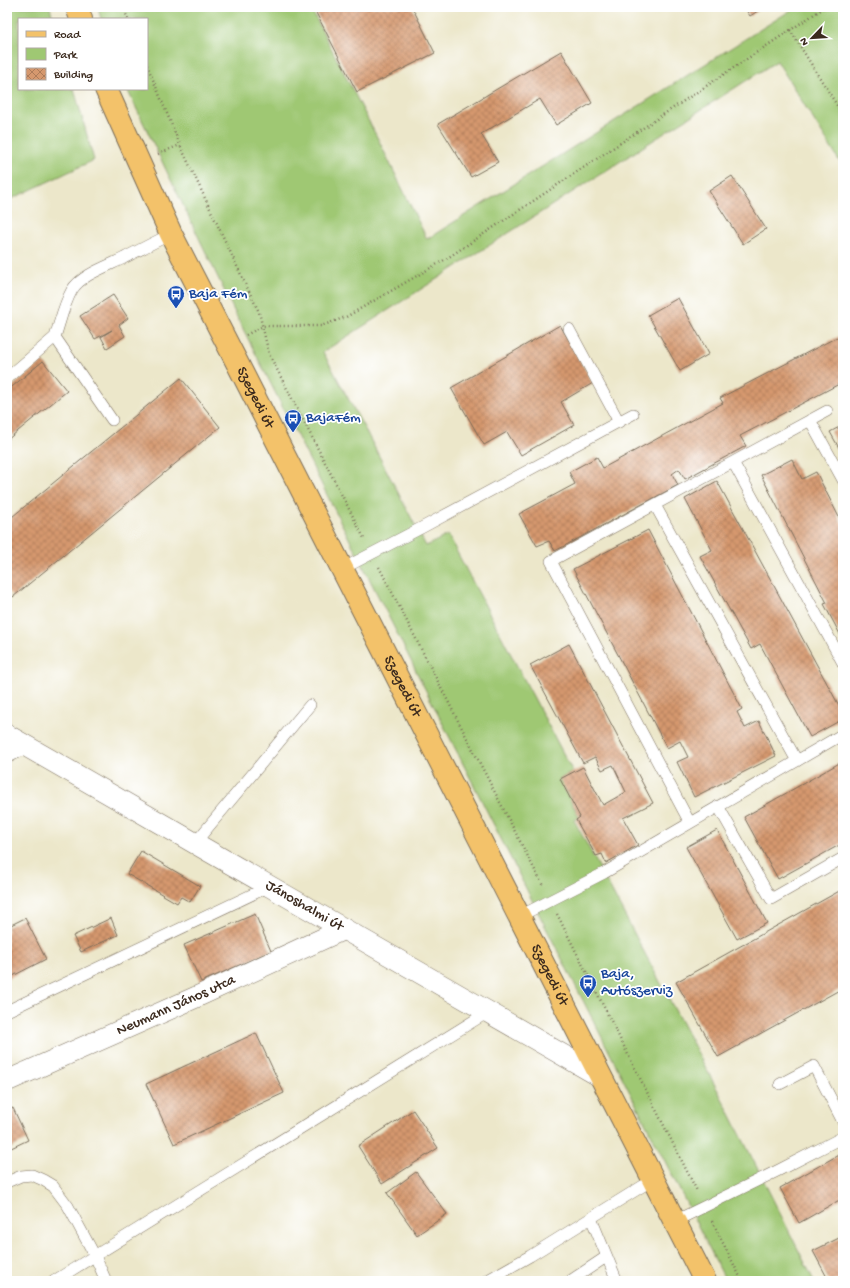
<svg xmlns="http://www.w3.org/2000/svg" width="850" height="1288" viewBox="0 0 850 1288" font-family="'Gochi Hand',sans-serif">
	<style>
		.green { fill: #9fc873; stroke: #6d7948 }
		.building { fill: url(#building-cross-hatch) }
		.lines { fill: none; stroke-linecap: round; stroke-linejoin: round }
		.lane-casing { stroke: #796c5a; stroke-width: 12 }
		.street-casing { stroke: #796c5a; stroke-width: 22 }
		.primary-casing { stroke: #796c5a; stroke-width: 24 }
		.path { stroke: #796c5a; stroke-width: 2.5; stroke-dasharray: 1 3; stroke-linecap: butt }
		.lane { stroke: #fff; stroke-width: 11 }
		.street { stroke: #fff; stroke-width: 21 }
		.primary { stroke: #f3c26a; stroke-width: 22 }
		.labels { text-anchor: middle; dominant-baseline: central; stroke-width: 3.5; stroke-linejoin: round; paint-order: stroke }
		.transit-label { font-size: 15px; fill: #164399; stroke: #fff; text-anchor: start }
		.street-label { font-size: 15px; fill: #3b2a1e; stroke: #fff }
	</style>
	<defs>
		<pattern id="building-cross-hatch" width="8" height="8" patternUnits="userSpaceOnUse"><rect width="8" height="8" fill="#d5986e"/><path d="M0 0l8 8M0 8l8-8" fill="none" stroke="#ae7c5a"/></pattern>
	</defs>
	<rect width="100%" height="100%" fill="#fff"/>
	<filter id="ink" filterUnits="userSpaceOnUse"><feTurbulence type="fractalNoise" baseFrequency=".025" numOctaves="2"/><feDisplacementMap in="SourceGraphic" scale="8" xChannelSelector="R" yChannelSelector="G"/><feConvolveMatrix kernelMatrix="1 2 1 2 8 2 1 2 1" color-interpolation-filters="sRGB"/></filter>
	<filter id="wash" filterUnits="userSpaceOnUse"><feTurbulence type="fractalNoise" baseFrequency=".012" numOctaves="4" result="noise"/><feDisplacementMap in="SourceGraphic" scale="16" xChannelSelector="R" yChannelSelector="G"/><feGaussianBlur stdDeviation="0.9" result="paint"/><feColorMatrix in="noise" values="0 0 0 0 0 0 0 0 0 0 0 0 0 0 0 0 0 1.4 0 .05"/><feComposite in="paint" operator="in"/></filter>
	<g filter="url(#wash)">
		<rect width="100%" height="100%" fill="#ece7ca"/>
		<!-- green -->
		<path class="green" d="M7 7H50L53 19H19V89H74L94 160 7 201Z
			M98 7H310L379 141 427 239 796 7H843V167L777 61 323 352 368 435 426 546 448 535 573 772 559 779 579 817 574 820 726 1106 814 1281H726L544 924 237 317 127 89H147V19H101Z"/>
		<g id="blocks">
			<!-- building -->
			<path class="building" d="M313 7H412L435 53 357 92Z
				M744 7H764L750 16Z
				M561 51 592 103 556 125 540 99 481 134 498 162 471 177 438 124Z
				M732 176 766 229 743 244 709 191Z
				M113 295 128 318 119 325 125 336 107 348 101 337 112 330 95 339 80 316Z
				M678 298 709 354 680 371 648 315Z
				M560 325 593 383 561 402 574 425 521 455 507 432 484 445 451 388Z
				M843 334V382L740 436 746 446 685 479 679 469 672 474 678 485 555 551 549 541 537 546 519 514 575 484 569 472 597 457 603 468 723 403 720 398Z
				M43 361 67 391 7 440V391Z
				M181 378 220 427 13 597 7 589V521Z
				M843 425V455L830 432Z
				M792 459 802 479 816 472 843 525V640L824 604 827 603 761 475Z
				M717 481 843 713V719L810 737 760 644 751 649 700 556 712 550 685 499Z
				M648 530 742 709 737 712 745 728 759 721 776 756 694 797 677 762 688 757 680 741 667 748 573 569Z
				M569 644 653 803 623 818 638 845 606 863 602 854 596 856 576 820 580 817 560 779 583 767 603 805 626 792 613 765 602 770 595 757 583 763 530 665Z
				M843 761V843L778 879 744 817Z
				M717 830 767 923 737 939 686 847Z
				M141 851 200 886 190 902 181 897 177 903 127 874Z
				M843 889V988L718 1057 676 982Z
				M255 914 271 951 201 982 184 945Z
				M25 918 46 959 7 979V927Z
				M111 918 118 935 81 952 73 936Z
				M256 1033 284 1093 174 1144 146 1084Z
				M13 1108 28 1140 7 1150V1110Z
				M413 1110 438 1148 382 1184 358 1146Z
				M842 1153 843 1155V1198L799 1223 780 1188Z
				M416 1172 447 1214 417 1235 387 1193Z
				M843 1236V1281H829L813 1251Z"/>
		</g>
	</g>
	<g filter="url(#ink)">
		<use href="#blocks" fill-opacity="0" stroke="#796c5a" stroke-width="1"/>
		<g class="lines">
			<!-- lane casing -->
			<g class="lane-casing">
				<path id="lane" d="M569 329 619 422
					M7 378 55 337
					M112 420 55 337C60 322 64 304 72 290 81 275 108 266 124 258 139 250 155 242 171 234
					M810 420 843 480
					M733 462 843 663
					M655 505 797 761
					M342 569 423 527 633 414
					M7 758 28 747
					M718 806 771 899 843 858
					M690 823 551 561 827 411
					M195 843 310 705
					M520 916 604 873 843 734
					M7 1011 270 886
					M780 1084 814 1066 843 1122
					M7 1182 21 1176 32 1175 43 1180 53 1186 68 1206 95 1256 106 1281
					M675 1221 779 1170 843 1137
					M54 1281 488 1012
					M486 1281 530 1256 591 1218
					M570 1281 606 1257
					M617 1281 591 1218 654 1179"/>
			</g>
			<!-- street casing -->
			<g class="street-casing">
				<g id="street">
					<path id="s1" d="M7 735 601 1077"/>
					<path id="s2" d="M7 1081 194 998 344 929"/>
				</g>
			</g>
			<!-- primary casing -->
			<g class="primary-casing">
				<g id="primary">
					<path d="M77 7 81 19"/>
					<path id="s3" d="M106 89 171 234 228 345 705 1281"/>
				</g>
			</g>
			<!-- path -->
			<path class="path" d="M123 7 128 19
				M790 30 843 115
				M147 65 180 145 243 279 259 312 269 354 365 540
				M158 154 180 145
				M246 335 263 326H321L346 317 446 259 825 7
				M379 567 543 886
				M557 914 697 1191
				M712 1221 742 1281"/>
			<!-- lane -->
			<use href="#lane" class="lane"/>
			<!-- street -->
			<use href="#street" class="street"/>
			<!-- primary -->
			<use href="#primary" class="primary"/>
		</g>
	</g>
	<!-- icons -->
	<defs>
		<g id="bus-pin" transform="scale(0.9)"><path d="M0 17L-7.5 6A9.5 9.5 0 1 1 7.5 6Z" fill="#1a4fb4" stroke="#fff"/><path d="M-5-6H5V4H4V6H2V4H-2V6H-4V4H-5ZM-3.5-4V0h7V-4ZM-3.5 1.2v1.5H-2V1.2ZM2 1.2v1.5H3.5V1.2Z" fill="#fff"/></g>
	</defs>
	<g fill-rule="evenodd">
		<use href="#bus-pin" x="176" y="294"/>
		<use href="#bus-pin" x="293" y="418"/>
		<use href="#bus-pin" x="588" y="983"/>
	</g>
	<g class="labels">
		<!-- transit labels -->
		<g class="transit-label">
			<text x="189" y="294">Baja Fém</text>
			<text x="306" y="418">BajaFém</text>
			<text x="601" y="974">Baja,<tspan x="601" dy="17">Autószerviz</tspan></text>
		</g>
		<!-- street labels -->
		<g class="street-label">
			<text stroke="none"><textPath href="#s3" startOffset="343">Szegedi út</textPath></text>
			<text stroke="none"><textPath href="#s3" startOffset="667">Szegedi út</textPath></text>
			<text stroke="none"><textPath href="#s1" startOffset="343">Jánoshalmi út</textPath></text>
			<text stroke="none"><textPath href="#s3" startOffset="991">Szegedi út</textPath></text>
			<text stroke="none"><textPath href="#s2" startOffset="185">Neumann János utca</textPath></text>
		</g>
	</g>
	<!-- margin -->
	<rect width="850" height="1288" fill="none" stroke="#fff" stroke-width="24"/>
	<!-- legend -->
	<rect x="18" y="18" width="130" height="72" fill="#ffffff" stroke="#b1aaa5"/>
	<rect x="26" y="31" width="20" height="6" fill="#f3c26a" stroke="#b1aaa5"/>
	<text x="54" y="38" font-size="12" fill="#3b2a1e">Road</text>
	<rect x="26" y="48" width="20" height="12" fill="#9fc873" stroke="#b1aaa5"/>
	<text x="54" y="58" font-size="12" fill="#3b2a1e">Park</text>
	<rect x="26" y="68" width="20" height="12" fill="url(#building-cross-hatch)" stroke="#b1aaa5"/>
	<text x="54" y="78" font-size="12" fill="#3b2a1e">Building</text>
	<!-- north arrow -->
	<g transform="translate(812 38) rotate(245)" stroke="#ffffff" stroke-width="3" paint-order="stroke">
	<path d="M0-3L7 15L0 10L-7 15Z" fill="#3b2a1e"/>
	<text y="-6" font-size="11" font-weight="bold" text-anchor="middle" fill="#3b2a1e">N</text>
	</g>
</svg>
